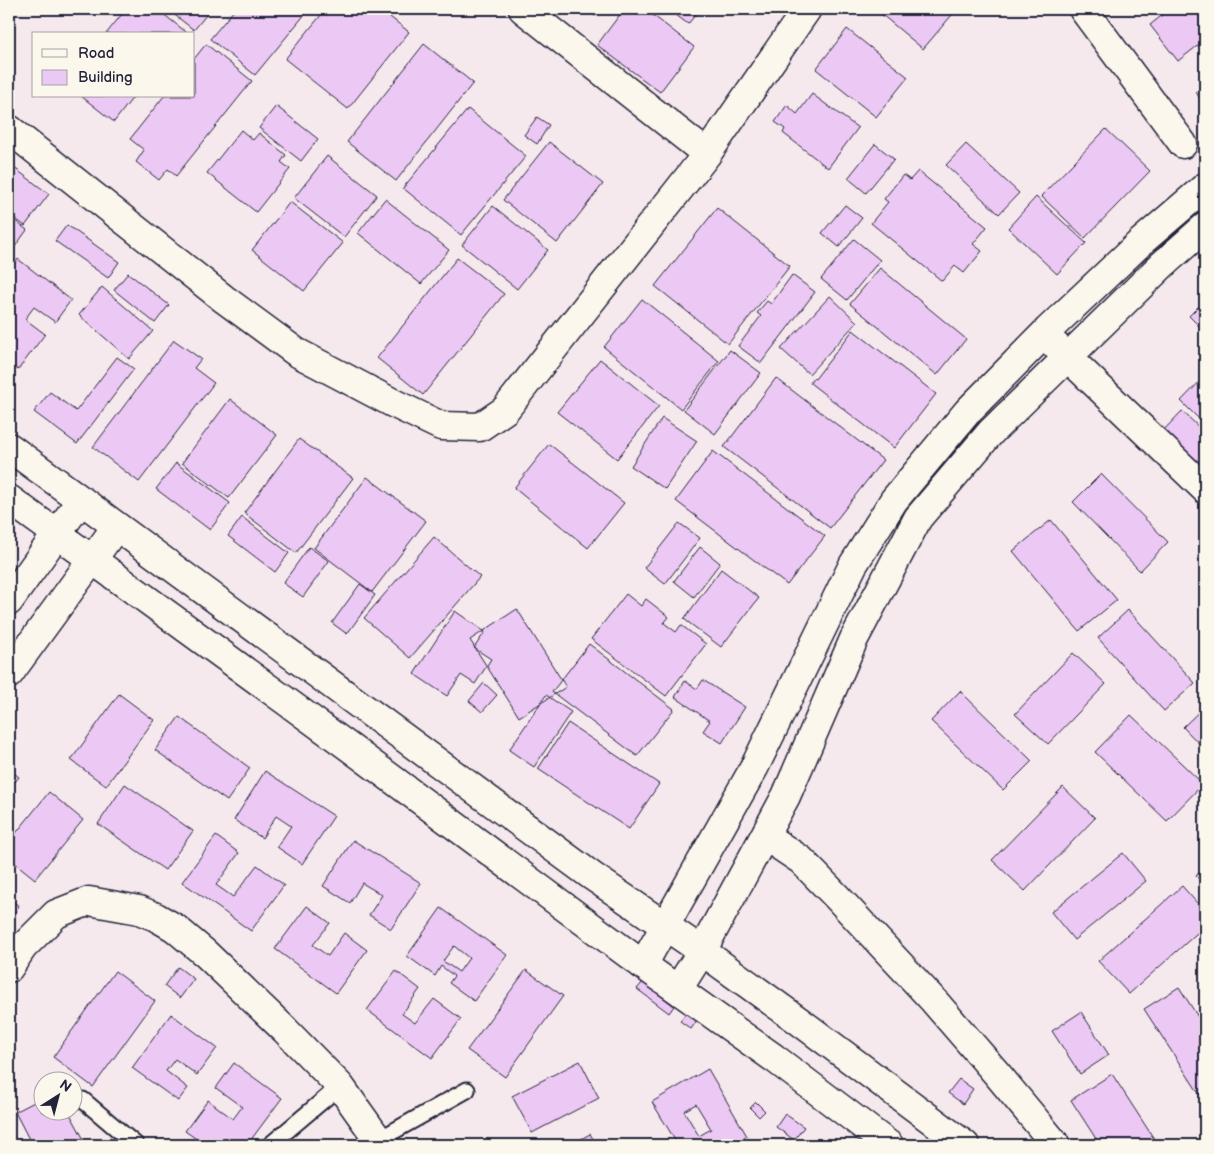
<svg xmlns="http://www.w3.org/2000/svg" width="1214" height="1154" viewBox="0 0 1214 1154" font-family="'Balsamiq Sans',sans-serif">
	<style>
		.building { fill: #ecc9f4; stroke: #22223b; fill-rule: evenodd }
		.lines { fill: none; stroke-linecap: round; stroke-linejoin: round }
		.lane-casing { stroke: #22223b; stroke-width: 19 }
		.street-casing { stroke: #22223b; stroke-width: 31 }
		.secondary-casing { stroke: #22223b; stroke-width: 31 }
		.lane { stroke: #fbf7ec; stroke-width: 15 }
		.street { stroke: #fbf7ec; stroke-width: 28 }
		.secondary { stroke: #fbf7ec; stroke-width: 28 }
	</style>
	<rect width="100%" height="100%" fill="#f6e9ee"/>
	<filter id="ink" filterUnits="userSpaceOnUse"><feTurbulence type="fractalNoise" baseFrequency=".02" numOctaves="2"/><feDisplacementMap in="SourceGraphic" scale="10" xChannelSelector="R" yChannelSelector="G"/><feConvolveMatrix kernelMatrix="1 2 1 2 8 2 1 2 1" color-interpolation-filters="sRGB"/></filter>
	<g filter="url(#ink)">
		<!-- building -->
		<path class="building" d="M126 9H157L186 32 184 34H106Z
			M167 9H211L194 30Z
			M235 9H301L306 13 255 75 210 39Z
			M326 9H380L409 32 348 109 285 59Z
			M585 9H600L595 16Z
			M624 9H645L694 47 660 92 597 45Z
			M668 9H700L688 24Z
			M875 9H957L923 49Z
			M1142 9H1153L1146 14Z
			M1170 9H1205V40L1178 61 1150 25Z
			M847 29 908 77 876 117 816 69Z
			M206 44 252 81 176 176 168 169 159 180 136 162 144 150 130 139 164 96H194V59Z
			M424 44 473 83 396 181 347 142Z
			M1205 87V107L1196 92Z
			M812 94 858 128 828 168 783 133 785 129 775 122 787 105 797 114Z
			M81 96H134L114 122Z
			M276 106 318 139 301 161 259 128Z
			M468 109 526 156 461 235 403 188Z
			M537 117 549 125 537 144 524 135Z
			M1106 129 1150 171 1085 238 1041 196Z
			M241 130 253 140 259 133 286 155 281 162 290 169 256 212 207 173Z
			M549 142 603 184 557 243 503 200Z
			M875 144 894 159 866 193 848 178Z
			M966 144 1019 193 999 214 946 165Z
			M327 156 377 195 344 237 294 198Z
			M9 164 49 194 25 226 9 214Z
			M918 171 987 227 973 244 982 251 964 273 955 266 942 281 871 223 888 202 884 199 903 175 910 180Z
			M1036 197 1086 243 1057 274 1008 228Z
			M385 199 449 250 421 284 358 233Z
			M290 202 343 243 304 291 252 250Z
			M845 205 862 218 839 247 822 233Z
			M493 206 548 250 517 289 462 245Z
			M717 208 790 266 728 344 655 286Z
			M9 216 27 230 9 255Z
			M67 225 119 262 108 278 55 241Z
			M854 239 880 260 847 300 821 279Z
			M457 258 504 294 423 395 377 358Z
			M18 259 71 300 55 322 34 307 25 319 45 334 18 370 9 363V271Z
			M880 268 966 339 937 375 850 304Z
			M128 273 169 305 155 323 114 290Z
			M792 275 815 292 761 363 738 346 761 316 757 313 767 301 771 304Z
			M102 287 153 331 129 359 79 315Z
			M830 296 857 322 809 374 781 349Z
			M642 299 719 361 681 409 604 347Z
			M1199 306 1205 313V325L1202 329 1189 316Z
			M853 330 936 394 894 448 810 383 813 378 815 379Z
			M174 340 201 359 194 368 214 383 139 482 93 447Z
			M730 350 761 373 715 434 684 410Z
			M117 357 134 369 77 444 34 412 50 392 76 411Z
			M600 359 659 406 617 459 557 412Z
			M1205 376V425L1181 401Z
			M776 378 883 460 830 528 724 447Z
			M230 399 277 435 229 498 182 463Z
			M1182 411 1205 433V463L1198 471 1160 434Z
			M662 418 697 441 665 489 631 466Z
			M299 439 353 478 296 553 244 513Z
			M549 444 624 503 588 548 514 488Z
			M713 451 825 536 787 585 676 501Z
			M176 463 230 503 210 530 156 489Z
			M1101 474 1168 542 1140 571 1073 502Z
			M367 477 426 521 372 592 314 548Z
			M242 517 289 553 275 572 228 536Z
			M1051 520 1117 600 1079 631 1013 551Z
			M679 523 700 538 665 584 644 568Z
			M434 537 480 577 410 658 364 618Z
			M309 547 329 561 303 597 283 583Z
			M700 547 720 563 694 597 674 581Z
			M721 569 759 598 721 647 684 619Z
			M360 584 375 595 347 634 332 623Z
			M626 594 641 606 646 599 669 617 664 623 676 632 681 625 706 644 666 696 591 639Z
			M517 609 566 687 519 717 470 640Z
			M1128 610 1195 683 1164 711 1098 638Z
			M455 611 485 632 474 648 491 659 475 684 461 675 447 696 414 674Z
			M589 644 674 709 637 756 552 692Z
			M1073 653 1106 684 1048 744 1015 714Z
			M703 680 745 707 722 743 703 731 710 721 675 697 685 681 697 689Z
			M484 683 497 695 482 712 469 701Z
			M960 691 1032 761 1003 790 931 721Z
			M119 694 154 720 106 786 71 760Z
			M546 695 571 712 534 767 509 750Z
			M1205 706V750L1183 727Z
			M1131 715 1203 784 1167 821 1095 752Z
			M179 717 250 768 227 801 155 750Z
			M568 723 659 784 629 829 538 769Z
			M9 769 19 777 11 787 9 786Z
			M265 771 334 816 302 864 277 847 291 826 276 816 262 838 234 820Z
			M125 784 193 831 165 870 98 824Z
			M1063 787 1095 818 1025 891 992 860Z
			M49 792 83 820 35 879 9 858V842Z
			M216 836 239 853 216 885 233 897 257 865 284 885 251 931 182 882Z
			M353 840 421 883 391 929 369 915 382 895 362 883 350 903 323 886Z
			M1123 853 1146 881 1074 940 1051 912Z
			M1205 866V885L1196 876Z
			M1182 886 1205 912V926L1129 994 1098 961Z
			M9 899 19 906 9 921Z
			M307 906 330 923 313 945 328 956 344 933 367 950 336 993 275 949Z
			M441 908 507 955 474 1001 449 983 454 976 441 966 435 976 407 956ZM454 946 469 958 459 972 443 961Z
			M178 967 194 979 180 998 164 986Z
			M526 970 563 996 505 1077 467 1050Z
			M115 971 155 1001 93 1087 53 1057Z
			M396 971 420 989 402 1014 415 1023 434 999 461 1019 432 1058 367 1010Z
			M643 982 674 1006 669 1013 637 989Z
			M1179 987 1205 1028V1091L1200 1095 1144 1009Z
			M1081 1012 1109 1055 1080 1074 1052 1031Z
			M686 1013 697 1020 691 1029 680 1021Z
			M171 1014 217 1048 197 1075 175 1059 166 1071 188 1088 178 1101 132 1068Z
			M580 1061 599 1098 532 1133 512 1096Z
			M234 1063 282 1098 247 1145H205L185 1131 208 1100 233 1119 242 1107 216 1088Z
			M708 1069 747 1136 732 1145H678L652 1102ZM696 1104 711 1129 699 1136 684 1111Z
			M1112 1074 1158 1145H1100L1071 1100Z
			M959 1079 973 1089 963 1104 948 1093Z
			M42 1098V1112H69L87 1145H32L15 1112Z
			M756 1102 765 1111 759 1117 750 1108Z
			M785 1114 804 1127 794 1140 776 1127Z
			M590 1134 597 1145H570Z"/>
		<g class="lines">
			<!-- lane casing -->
			<g class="lane-casing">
				<path id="lane" d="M83 1100 136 1145
					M378 1140 467 1090
					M270 1145 340 1086"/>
			</g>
			<!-- street casing -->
			<g class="street-casing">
				<path id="street" d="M523 9 707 154
					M1083 9 1183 144
					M9 129 224 299 296 352 393 403 441 426 480 427 505 410 707 154 807 9
					M1054 344 1205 489
					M9 601 81 500
					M9 674 116 527
					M765 836 801 860 837 897 934 1001 998 1075 1056 1145
					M643 965 754 768 853 565 894 500 968 411 1048 330 1141 242 1205 187
					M9 968 23 947 56 914 89 901 139 910 156 917 175 928 206 954 285 1030 340 1086 382 1145
					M678 989 702 951 786 796 854 639 918 518 991 432 1162 265 1205 227"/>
			</g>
			<!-- secondary casing -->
			<g class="secondary-casing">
				<path id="secondary" d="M9 447 592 876 702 951 799 1021 965 1145
					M9 499 349 747 643 965 774 1058 889 1145"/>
			</g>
			<!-- lane -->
			<use href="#lane" class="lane"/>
			<!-- street -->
			<use href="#street" class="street"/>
			<!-- secondary -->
			<use href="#secondary" class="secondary"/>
		</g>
	</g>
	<!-- margin -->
	<rect width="1214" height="1154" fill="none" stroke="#fbf7ec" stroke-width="30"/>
	<rect x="15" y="15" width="1184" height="1124" fill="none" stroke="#22223b" stroke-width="2" filter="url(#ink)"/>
	<!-- legend -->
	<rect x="32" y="32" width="162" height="65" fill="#fbf7ec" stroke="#a4a2a5"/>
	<rect x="42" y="49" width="25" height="8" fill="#fbf7ec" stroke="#a4a2a5"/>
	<text x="78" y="58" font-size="15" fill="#22223b">Road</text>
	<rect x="42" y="70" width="25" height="15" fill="#ecc9f4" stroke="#a4a2a5"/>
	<text x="78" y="82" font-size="15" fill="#22223b">Building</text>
	<!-- north arrow -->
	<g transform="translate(58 1096) rotate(36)"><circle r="24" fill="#fbf7ec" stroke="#a4a2a5"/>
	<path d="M0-4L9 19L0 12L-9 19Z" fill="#22223b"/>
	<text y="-8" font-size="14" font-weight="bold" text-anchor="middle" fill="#22223b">N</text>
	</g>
</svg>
